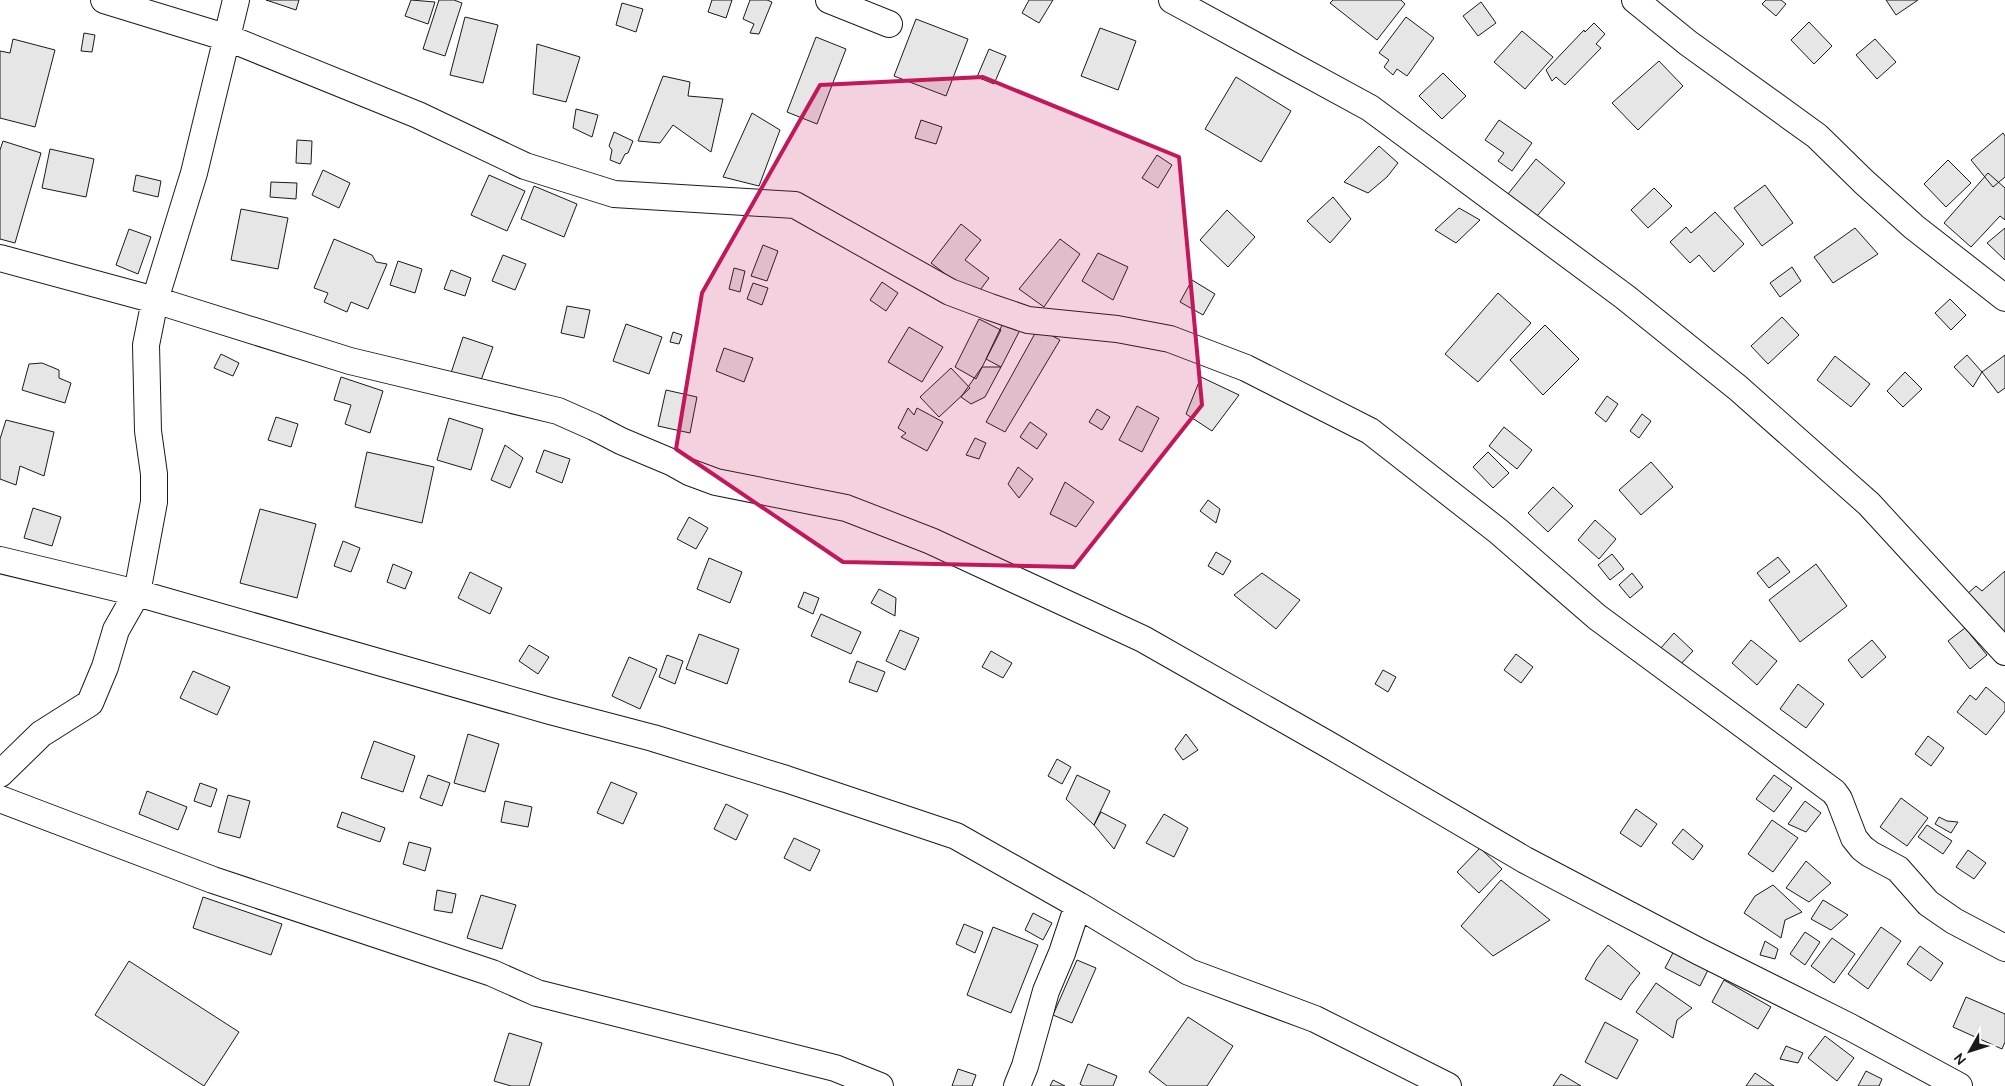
<svg xmlns="http://www.w3.org/2000/svg" width="2005" height="1086" viewBox="0 0 2005 1086" font-family="Ubuntu,sans-serif">
	<style>
		.building { fill: #e6e6e6; stroke: #1a1a1a }
		.lines { fill: none; stroke-linecap: round; stroke-linejoin: round }
		.street-casing { stroke: #1a1a1a; stroke-width: 28 }
		.street { stroke: #fff; stroke-width: 26 }
		.marked { fill: #c2185b; fill-opacity: 0.2; stroke: #c2185b; stroke-width: 4; stroke-linejoin: round }
	</style>
	<rect width="100%" height="100%" fill="#fff"/>
	<!-- building -->
	<path class="building" d="M266 0H299L296 10Z
		M411 0 435 2 428 24 405 16Z
		M439 0H454L462 3 445 56 423 49Z
		M712 0H732L726 18 708 12Z
		M750 0H767L772 2 759 34 750 33 754 24 743 19Z
		M1029 0H1053L1039 23 1022 13Z
		M1333 0H1401L1405 4 1377 40 1330 3Z
		M1766 0H1781L1786 4 1776 16 1762 4Z
		M1886 0H1918L1896 15Z
		M1481 2 1496 23 1478 36 1463 16Z
		M622 3 643 9 636 32 616 25Z
		M465 17 498 25 483 83 450 75Z
		M1406 17 1434 38 1407 76 1397 69 1393 75 1384 67 1389 60 1379 53Z
		M916 19 968 39 946 96 894 76Z
		M1809 22 1832 46 1814 64 1791 40Z
		M1594 23 1605 34 1596 44 1601 48 1565 85 1556 77 1552 81 1546 70 1584 30 1585 32Z
		M1100 28 1136 41 1118 90 1081 76Z
		M1522 31 1553 57 1525 89 1494 62Z
		M84 33 95 35 92 52 81 51Z
		M816 37 846 49 817 124 787 112Z
		M13 39 55 50 35 127 0 118V51L10 53Z
		M1875 39 1896 62 1877 79 1856 55Z
		M537 44 580 57 566 102 533 94Z
		M989 49 1006 56 994 84 977 77Z
		M1659 61 1683 86 1638 130 1612 103Z
		M1443 73 1466 96 1442 119 1419 96Z
		M663 76 690 82 688 96 723 99 711 152 673 125 660 143 638 141Z
		M1236 77 1291 111 1261 162 1205 129Z
		M576 109 598 115 592 137 573 128Z
		M752 113 780 130 759 186 723 177Z
		M921 120 942 127 936 144 915 138Z
		M1499 120 1532 143 1512 171 1498 161 1504 153 1485 140Z
		M614 132 633 141 628 153 625 154 620 164 610 160 612 150 609 146Z
		M2003 133 2005 136V177L1993 187 1971 160Z
		M297 140 312 141 311 164 296 163Z
		M3 141 41 153 15 243 0 239V150Z
		M1379 146 1398 163 1387 177 1368 193 1344 182Z
		M50 149 94 159 86 197 42 188Z
		M1157 155 1172 165 1158 188 1142 178Z
		M1536 159 1565 183 1532 222 1504 199Z
		M1948 160 1971 183 1946 207 1924 184Z
		M323 170 350 183 339 208 312 195Z
		M1988 173 2005 188V220L2000 216 1971 247 1944 223Z
		M136 175 161 181 158 197 133 191Z
		M489 175 525 191 507 231 471 215Z
		M271 182 297 183 296 199 270 197Z
		M1765 185 1793 223 1762 246 1734 208Z
		M534 186 577 204 564 237 521 219Z
		M1654 188 1672 206 1648 228 1631 210Z
		M1333 197 1351 219 1330 243 1307 221Z
		M1459 208 1480 220 1456 243 1435 230Z
		M241 209 288 218 278 269 231 260Z
		M1227 210 1255 237 1228 267 1200 240Z
		M1715 212 1744 244 1714 272 1699 255 1690 263 1670 242 1686 227 1691 233Z
		M961 224 981 240 965 260 989 278 975 297 931 263Z
		M1855 228 1878 254 1833 283 1814 257Z
		M2005 228V260L1987 243Z
		M129 229 151 237 138 274 116 265Z
		M334 239 372 255 376 262 387 264 368 309 351 302 347 312 324 302 328 293 314 288Z
		M1060 239 1080 254 1044 307 1019 289Z
		M763 245 778 251 767 281 751 276Z
		M1098 253 1128 267 1113 300 1082 281Z
		M503 255 526 264 515 290 492 281Z
		M398 261 422 269 415 293 390 285Z
		M1792 267 1801 281 1780 297 1770 283Z
		M734 268 745 271 740 292 729 289Z
		M451 270 471 278 465 296 444 289Z
		M1192 280 1215 294 1203 315 1180 302Z
		M882 282 898 293 886 311 870 300Z
		M753 283 768 288 762 305 747 299Z
		M1498 293 1531 323 1478 382 1445 354Z
		M1950 299 1966 315 1951 330 1935 313Z
		M567 306 590 310 584 338 561 333Z
		M1782 317 1799 335 1768 364 1751 346Z
		M979 319 1001 330 976 379 955 367Z
		M1004 321 1021 328 1001 367 986 359Z
		M626 324 662 337 649 374 613 361Z
		M1545 325 1579 359 1543 395 1510 360Z
		M909 327 943 347 922 382 888 362Z
		M1038 328 1060 340 1005 432 986 422Z
		M673 332 682 335 679 344 670 342Z
		M463 337 493 347 480 383 451 373Z
		M724 348 753 358 744 382 716 371Z
		M221 354 239 363 233 376 214 368Z
		M1967 355 1982 372 1973 387 1954 367Z
		M2005 355V388L1998 393 1982 372Z
		M1835 356 1870 384 1851 407 1817 380Z
		M42 363 59 370V378L71 383 65 403 22 390 29 364Z
		M982 367H1001L985 397 971 404 961 397Z
		M951 368 970 388 939 417 920 397Z
		M1905 372 1922 389 1903 407 1887 391Z
		M341 377 383 391 370 433 345 424 351 405 334 400Z
		M1201 377 1239 395 1212 431 1186 414Z
		M666 390 697 397 690 433 658 426Z
		M1607 396 1618 404 1606 422 1595 413Z
		M1137 406 1159 418 1142 452 1119 440Z
		M908 408 914 415 917 408 943 422 927 451 901 437 906 433 898 428Z
		M1097 409 1110 417 1102 430 1089 422Z
		M1642 414 1651 421 1639 438 1630 431Z
		M276 417 298 424 291 447 268 440Z
		M449 418 483 429 471 470 437 460Z
		M6 420 54 432 44 476 20 466 16 485 0 479V439Z
		M1030 422 1047 434 1037 449 1020 437Z
		M1504 427 1532 450 1517 469 1489 446Z
		M975 438 986 443 979 459 966 455Z
		M505 445 523 458 510 488 491 480Z
		M544 450 570 459 562 483 536 472Z
		M367 452 434 467 422 523 355 507Z
		M1488 452 1509 473 1493 488 1473 467Z
		M1651 462 1673 487 1641 515 1619 490Z
		M1018 467 1033 479 1019 498 1008 484Z
		M1065 482 1094 502 1076 527 1050 514Z
		M1553 487 1573 506 1548 532 1528 513Z
		M1208 500 1220 509 1216 523 1200 511Z
		M33 508 61 517 52 546 24 538Z
		M260 509 316 524 297 598 240 583Z
		M689 517 708 528 696 549 677 539Z
		M1595 520 1616 539 1599 559 1578 540Z
		M343 541 360 548 351 572 334 566Z
		M1216 552 1231 561 1223 575 1208 566Z
		M1612 554 1624 569 1610 580 1598 565Z
		M1778 557 1790 572 1769 588 1757 573Z
		M709 558 742 572 730 603 697 589Z
		M393 564 412 572 405 589 387 582Z
		M1816 564 1847 606 1800 642 1769 600Z
		M2005 571V640L1966 595 1976 586 1982 591Z
		M470 572 502 588 490 614 458 598Z
		M1262 573 1300 600 1276 629 1234 595Z
		M1632 573 1643 587 1630 598 1619 585Z
		M879 589 896 598 895 616 871 603Z
		M804 592 819 598 813 614 798 607Z
		M821 614 861 632 851 654 811 636Z
		M1965 628 1987 655 1970 669 1948 641Z
		M900 630 919 638 905 670 886 661Z
		M1674 633 1693 651 1679 666 1660 649Z
		M699 634 739 649 727 684 686 669Z
		M1751 640 1777 661 1757 685 1732 663Z
		M1872 640 1886 657 1862 678 1848 660Z
		M529 645 549 657 538 674 519 661Z
		M991 651 1012 663 1003 678 982 667Z
		M1516 654 1533 667 1521 683 1504 670Z
		M667 655 683 661 675 684 659 677Z
		M629 657 657 669 640 709 612 696Z
		M857 661 885 672 877 692 849 682Z
		M1383 670 1396 677 1388 692 1375 684Z
		M193 671 230 687 217 715 180 698Z
		M1798 684 1824 704 1806 728 1780 709Z
		M1986 687 2005 703V711L1986 735 1957 712 1970 695 1976 700Z
		M468 734 499 744 485 792 454 783Z
		M1186 734 1198 750 1183 760 1175 749Z
		M1928 736 1944 748 1931 766 1915 754Z
		M374 741 415 756 403 792 361 778Z
		M1057 759 1071 767 1062 784 1048 776Z
		M428 775 450 783 442 806 420 798Z
		M1077 775 1110 791 1094 825 1066 799Z
		M1774 775 1792 788 1774 812 1756 799Z
		M611 782 637 793 623 824 597 813Z
		M200 783 217 789 211 807 194 801Z
		M147 791 187 807 178 830 139 814Z
		M228 795 250 801 240 838 218 832Z
		M1901 798 1928 818 1907 846 1880 827Z
		M505 801 532 807 528 827 501 822Z
		M1805 801 1821 813 1806 832 1788 824Z
		M726 804 748 815 736 840 714 829Z
		M1636 809 1657 824 1641 847 1620 833Z
		M342 812 385 828 380 842 337 827Z
		M1101 812 1126 825 1114 849 1094 825Z
		M1164 814 1188 828 1174 857 1146 843Z
		M1939 817 1947 821 1958 822 1951 833 1935 824Z
		M1772 820 1798 838 1773 872 1748 854Z
		M1927 825 1952 841 1943 854 1918 837Z
		M1683 829 1703 846 1693 860 1672 843Z
		M794 838 820 850 810 871 784 858Z
		M409 842 431 848 425 871 403 864Z
		M1480 848 1502 869 1479 893 1457 872Z
		M1968 850 1986 863 1974 879 1956 867Z
		M1806 861 1831 883 1809 902 1786 888Z
		M1501 880 1550 920 1493 956 1461 926Z
		M1773 885 1802 912 1785 920 1781 938 1744 913 1755 896Z
		M437 890 456 894 452 913 434 910Z
		M481 895 516 905 502 949 467 938Z
		M203 897 282 924 271 955 193 928Z
		M1823 900 1848 915 1831 930 1811 919Z
		M1033 913 1052 923 1043 940 1025 930Z
		M964 924 983 932 975 953 956 944Z
		M993 927 1038 945 1011 1013 967 995Z
		M1881 927 1901 941 1868 989 1848 974Z
		M1805 932 1820 942 1805 965 1790 954Z
		M1832 938 1855 954 1834 983 1811 966Z
		M1765 941 1778 949 1775 959 1760 955Z
		M1608 945 1640 973 1629 987 1621 1000 1585 979 1596 960Z
		M1920 946 1943 963 1931 981 1907 964Z
		M1675 949 1709 968 1700 986 1665 968Z
		M1077 960 1096 968 1072 1023 1053 1015Z
		M129 961 239 1032 204 1086 95 1015Z
		M1724 980 1771 1007 1758 1029 1712 1002Z
		M1656 983 1692 1008 1677 1020 1673 1038 1636 1012Z
		M1966 997 2005 1014V1042L2002 1049 1953 1027Z
		M1188 1017 1233 1046 1207 1086H1167L1149 1072Z
		M1605 1022 1638 1040 1617 1079 1585 1062Z
		M509 1033 542 1043 529 1086H511L494 1081Z
		M1825 1036 1854 1058 1837 1081 1808 1058Z
		M1786 1046 1803 1053 1798 1063 1780 1059Z
		M1088 1064 1117 1076 1113 1086H1083L1080 1084Z
		M958 1069 976 1075 972 1086H952Z
		M1866 1071 1882 1079 1879 1086H1858Z
		M1755 1073 1774 1086H1746Z
		M1561 1074 1581 1086H1553Z
		M1053 1080 1065 1086H1050Z"/>
	<g class="lines">
		<!-- street casing -->
		<g class="street-casing">
			<path id="street" d="M104 0 228 38 418 115 525 166 614 194 795 205 950 292 990 307 1028 320 1117 329 1170 339 1246 368 1370 431 1498 531 1597 617 1834 792 1839 799 1854 838 1862 848 1870 854 1898 869 1928 903 1938 910 1954 921 2005 948
				M829 0 889 24
				M1172 0 1370 108 1625 297 1738 388 1869 504 2005 652
				M1635 0 1688 43 1817 136 1864 182 1914 227 2005 298
				M0 258 155 300 350 361 558 411 594 427 621 441 671 462 689 472 716 482 846 508 931 541 1143 639 1329 745 1525 860 1700 952 1850 1027 1959 1086
				M0 560 137 593 550 711 653 738 786 779 956 836 1078 905 1189 972 1315 1019 1448 1086
				M0 774 41 734 90 703 105 667 116 630 137 593 154 502V474L148 431 146 345 155 300 194 173 236 0
				M0 799 213 880 492 973 537 993 835 1068 880 1086
				M1017 1086 1025 1066 1046 991 1062 953 1078 905"/>
		</g>
		<!-- street -->
		<use href="#street" class="street"/>
	</g>
	<!-- marked area -->
	<path class="marked" d="M983 77 1179 157 1202 405 1074 567 843 562 676 449 702 293 820 85Z"/>
	<!-- north arrow -->
	<g transform="translate(1970 1051) rotate(231)" stroke="#ffffff" stroke-width="4" paint-order="stroke">
	<path d="M0-4L9 19L0 12L-9 19Z" fill="#1a1a1a"/>
	<text y="-8" font-size="14" font-weight="bold" text-anchor="middle" fill="#1a1a1a">N</text>
	</g>
</svg>
